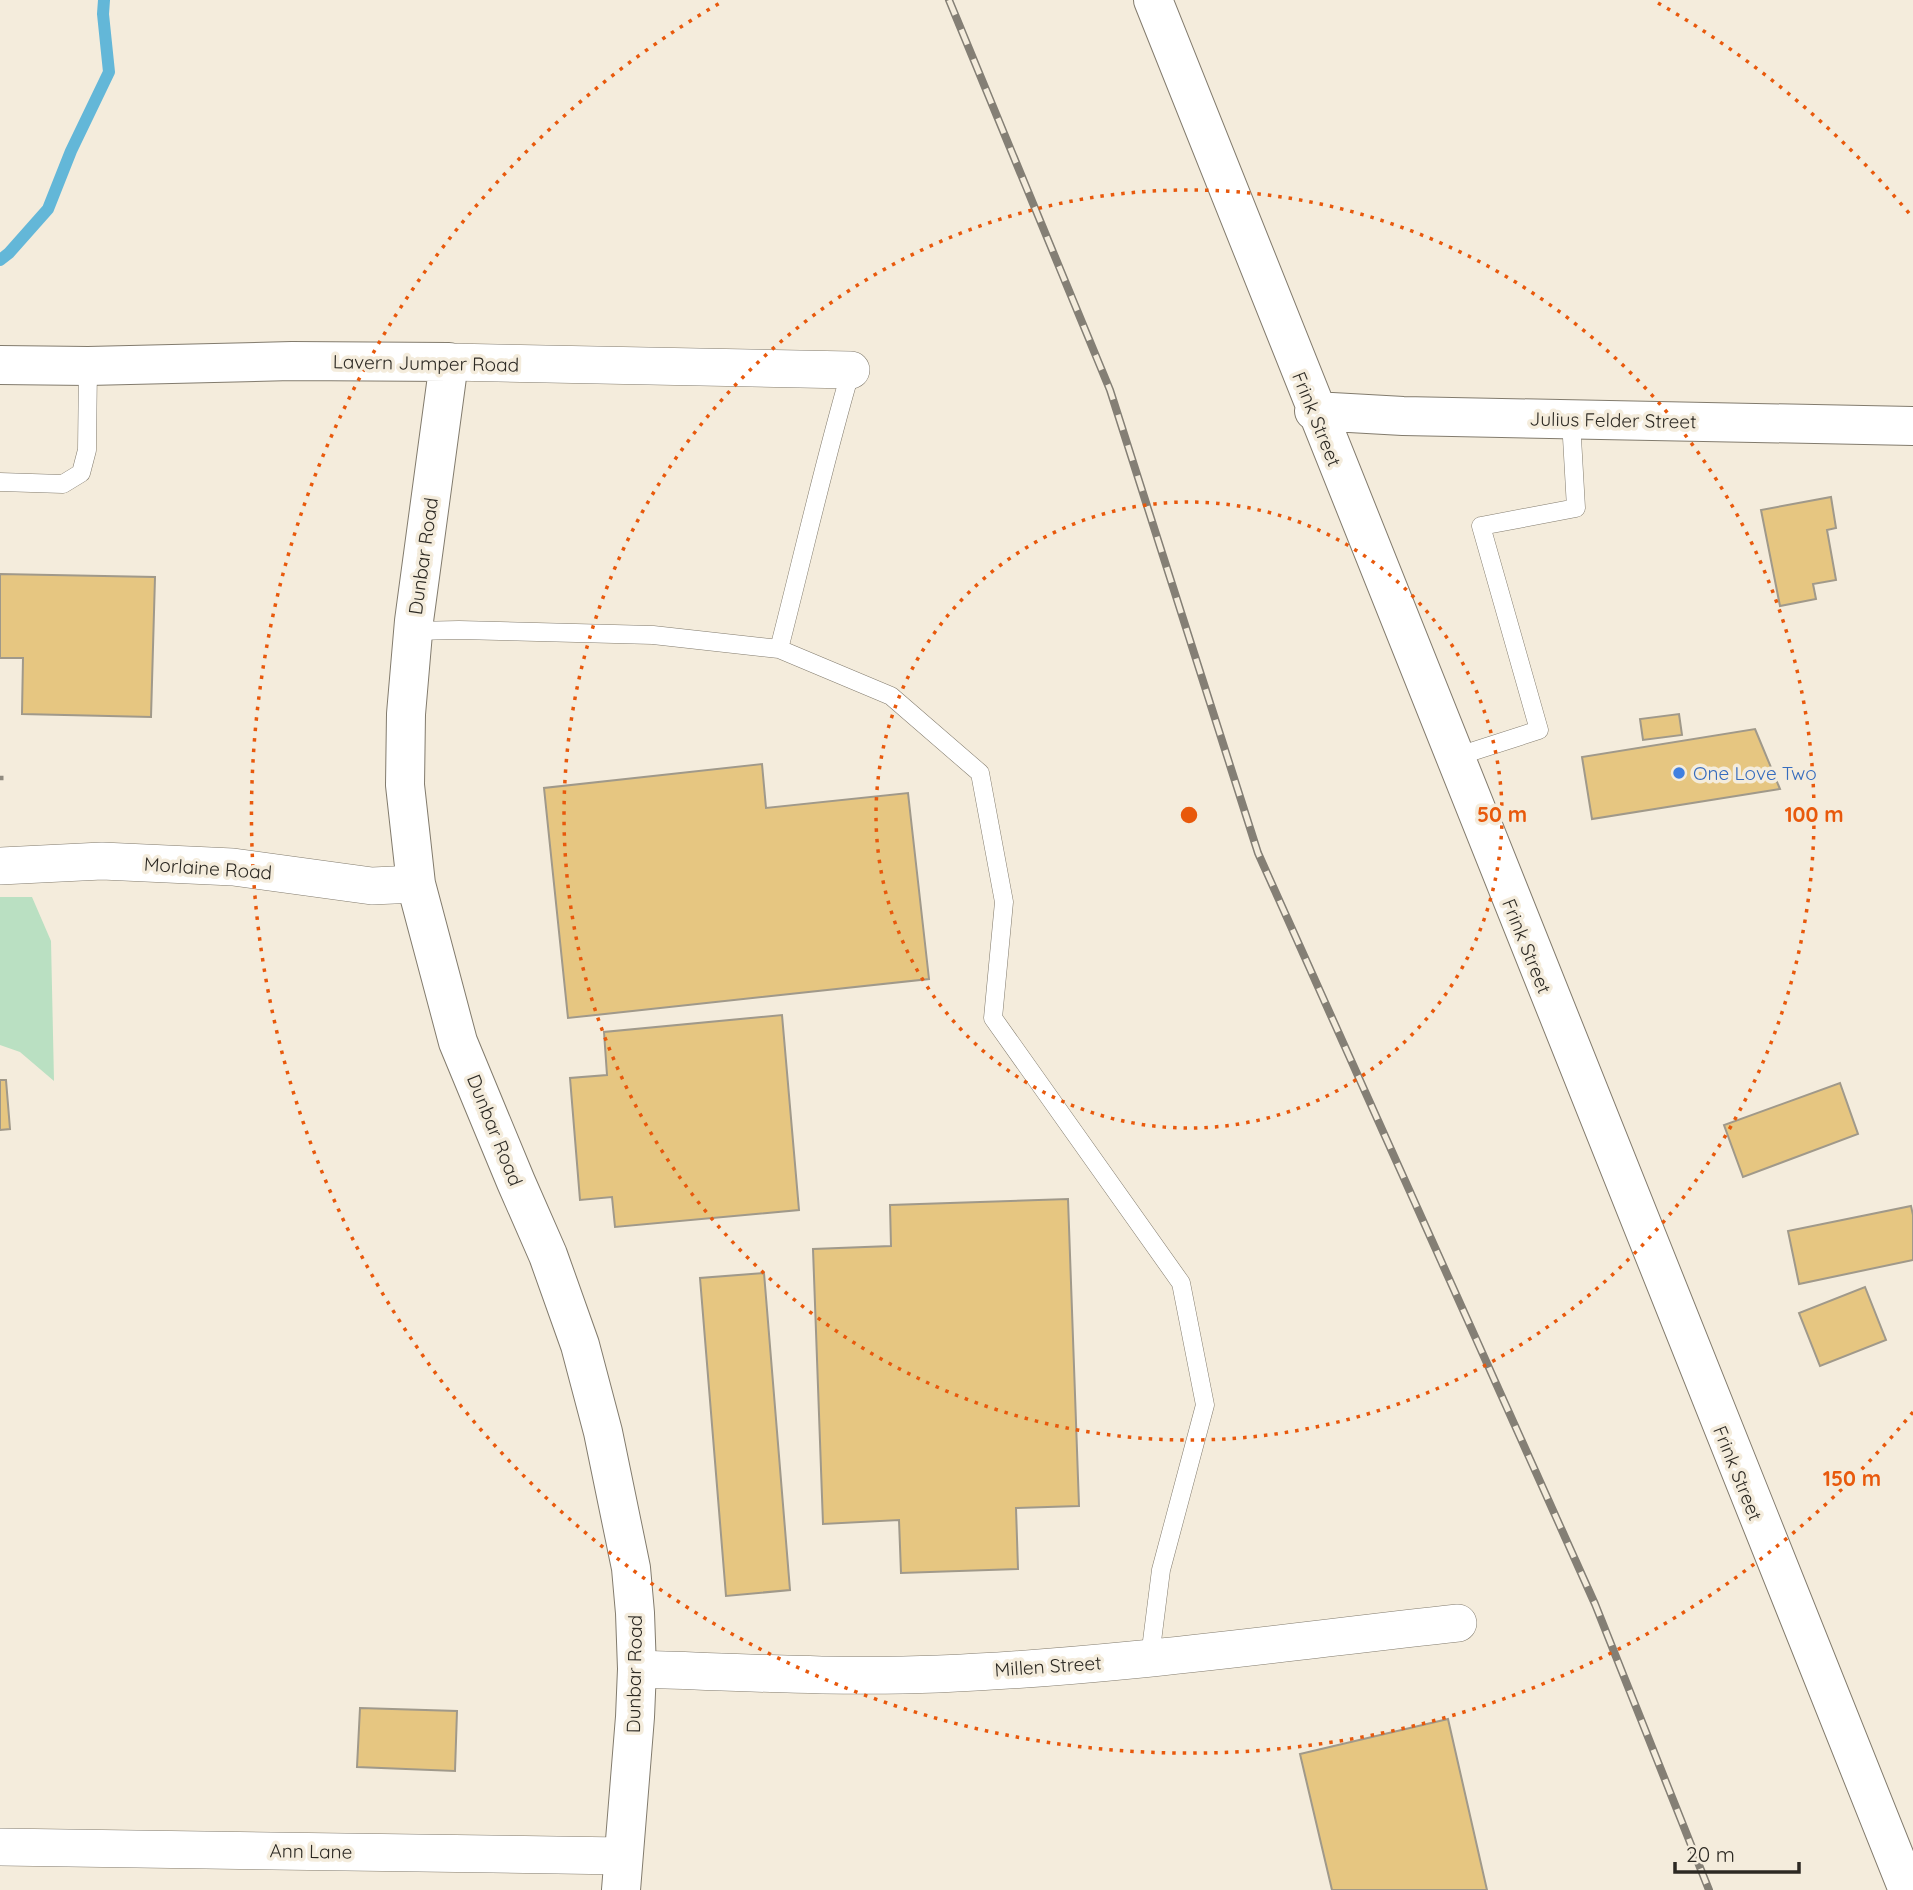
<svg xmlns="http://www.w3.org/2000/svg" width="1913" height="1890" viewBox="0 0 1913 1890" font-family="Quicksand,sans-serif">
	<style>
		.green { fill: #bae0c2 }
		.lines { fill: none; stroke-linecap: round; stroke-linejoin: round }
		.stream { stroke: #63b7d8; stroke-width: 12 }
		.building { fill: #e6c681; stroke: #a0998a; stroke-width: 2 }
		.lane-casing { stroke: #827b6d; stroke-width: 19 }
		.street-casing { stroke: #827b6d; stroke-width: 38 }
		.secondary-casing { stroke: #827b6d; stroke-width: 40 }
		.path { stroke: #908b80; stroke-width: 4.5; stroke-dasharray: 3.5 3.5; stroke-linecap: butt }
		.lane { stroke: #fff; stroke-width: 18 }
		.street { stroke: #fff; stroke-width: 37 }
		.secondary { stroke: #fff; stroke-width: 38 }
		.rail-casing { stroke: #847f75; stroke-width: 8 }
		.rail { stroke: #f4ecdc; stroke-width: 5; stroke-dasharray: 16; stroke-linecap: butt }
		.ring { fill: none; stroke: #e8590c; stroke-width: 3.5; stroke-dasharray: 3.5 7 }
		.shop-dot { fill: #3f7fe0; stroke: #f4ecdc; stroke-width: 2.5 }
		.labels { text-anchor: middle; dominant-baseline: central; stroke-width: 7; stroke-linejoin: round; paint-order: stroke }
		.street-label { font-size: 19px; fill: #2c2923; stroke: #f4ecdc }
		.shop-label { font-size: 19px; fill: #366cbe; stroke: #f4ecdc; text-anchor: start }
		.centre { fill: #e8590c; stroke: #f4ecdc; stroke-width: 3.5 }
		.ring-label { font-size: 21px; text-anchor: middle; font-weight: bold; fill: #e8590c; stroke: #f4ecdc; stroke-width: 7; stroke-linejoin: round; paint-order: stroke }
	</style>
	<rect width="100%" height="100%" fill="#f4ecdc"/>
	<!-- green -->
	<path class="green" d="M0 897H32L51 941 54 1081 20 1052 0 1045Z"/>
	<g class="lines">
		<!-- stream -->
		<path class="stream" d="M0 260 9 253 48 209 71 151 109 72 103 14 104 0"/>
	</g>
	<!-- building -->
	<path class="building" d="M1831 497 1836 528 1827 530 1836 580 1813 584 1816 599 1780 606 1761 510Z
		M0 574 155 577 151 717 22 714 23 658H0Z
		M1679 714 1682 735 1643 740 1640 719Z
		M1755 729 1780 789 1592 819 1582 757Z
		M762 764 766 808 908 793 929 979 568 1018 544 788Z
		M782 1015 799 1210 615 1227 612 1197 580 1200 570 1078 607 1075 604 1032Z
		M0 1080H6L10 1129 0 1130Z
		M1840 1083 1858 1134 1743 1177 1724 1125Z
		M1068 1199 1079 1506 1016 1508 1018 1569 901 1573 899 1520 823 1524 813 1249 891 1246 890 1205Z
		M1911 1206 1913 1215V1260L1799 1284 1788 1231Z
		M764 1273 790 1590 726 1596 700 1278Z
		M1865 1287 1886 1340 1820 1366 1799 1313Z
		M360 1708 457 1711 455 1771 357 1767Z
		M1448 1719 1487 1890H1332L1300 1754Z"/>
	<g class="lines">
		<!-- lane casing -->
		<g class="lane-casing">
			<path id="lane" d="M0 482 63 484 81 473 87 450 88 366
				M413 631 459 630 653 635 779 649 891 696 980 773 1004 902 993 1018 1181 1283 1205 1405 1161 1570 1150 1657
				M779 649C803 556 824 462 851 370
				M1452 758 1539 730 1481 526 1576 508 1571 420"/>
		</g>
		<!-- street casing -->
		<g class="street-casing">
			<path id="street" d="M449 362 851 370
				M0 866 102 861 233 867 372 886 416 884
				M637 1669C737 1672 837 1678 938 1674 1112 1667 1285 1642 1458 1623
				M0 1847 623 1856"/>
		</g>
		<!-- secondary casing -->
		<g class="secondary-casing">
			<path id="secondary" d="M1153 0C1400 632 1652 1262 1908 1890
				M0 365 88 366 292 361 449 362 414 621 406 714 405 785 416 884 458 1042 516 1182 548 1255 580 1345 603 1432 631 1568 635 1613 637 1669 635 1717 621 1890
				M1314 411 1403 416 1913 426"/>
		</g>
		<!-- path -->
		<path class="path" d="M0 778H6"/>
		<!-- lane -->
		<use href="#lane" class="lane"/>
		<!-- street -->
		<use href="#street" class="street"/>
		<!-- secondary -->
		<use href="#secondary" class="secondary"/>
		<!-- rail casing -->
		<g class="rail-casing">
			<path id="rail" d="M949 0 1110 390 1258 853 1595 1604 1709 1890"/>
		</g>
		<!-- rail -->
		<use href="#rail" class="rail"/>
	</g>
	<!-- distance rings -->
	<g class="ring">
		<circle cx="1189" cy="815" r="313"/>
		<circle cx="1189" cy="815" r="625"/>
		<path d="M1913 1412A938 938 0 1 1 720 3M1658 3A938 938 0 0 1 1913 218"/>
	</g>
	<!-- markers -->
	<circle class="shop-dot" cx="1679" cy="773" r="7"/>
	<g class="labels">
		<!-- street labels -->
		<g class="street-label">
			<text transform="translate(426 363) rotate(1)">Lavern Jumper Road</text>
			<text transform="translate(1317 419) rotate(68)">Frink Street</text>
			<text transform="translate(1613 420) rotate(1)">Julius Felder Street</text>
			<text transform="translate(423 556) rotate(-82)">Dunbar Road</text>
			<text transform="translate(208 868) rotate(4)">Morlaine Road</text>
			<text transform="translate(1527 946) rotate(68)">Frink Street</text>
			<text transform="translate(495 1130) rotate(68)">Dunbar Road</text>
			<text transform="translate(1738 1473) rotate(68)">Frink Street</text>
			<text transform="translate(1048 1666) rotate(-4)">Millen Street</text>
			<text transform="translate(634 1674) rotate(-89)">Dunbar Road</text>
			<text transform="translate(311 1851) rotate(1)">Ann Lane</text>
		</g>
		<!-- shop labels -->
		<g class="shop-label">
			<text x="1693" y="773">One Love Two</text>
		</g>
	</g>
	<circle cx="1189" cy="815" r="10" class="centre"/>
	<g class="ring-label">
		<text x="1502" y="822">50 m</text>
		<text x="1814" y="822">100 m</text>
		<text x="1852" y="1486">150 m</text>
	</g>
	<!-- scale -->
	<path d="M1675 1862v10h124v-10" fill="none" stroke="#2c2923" stroke-width="3.5"/>
	<text x="1686" y="1862" font-size="21" fill="#2c2923" stroke="#f4ecdc" stroke-width="5" paint-order="stroke">20 m</text>
</svg>
